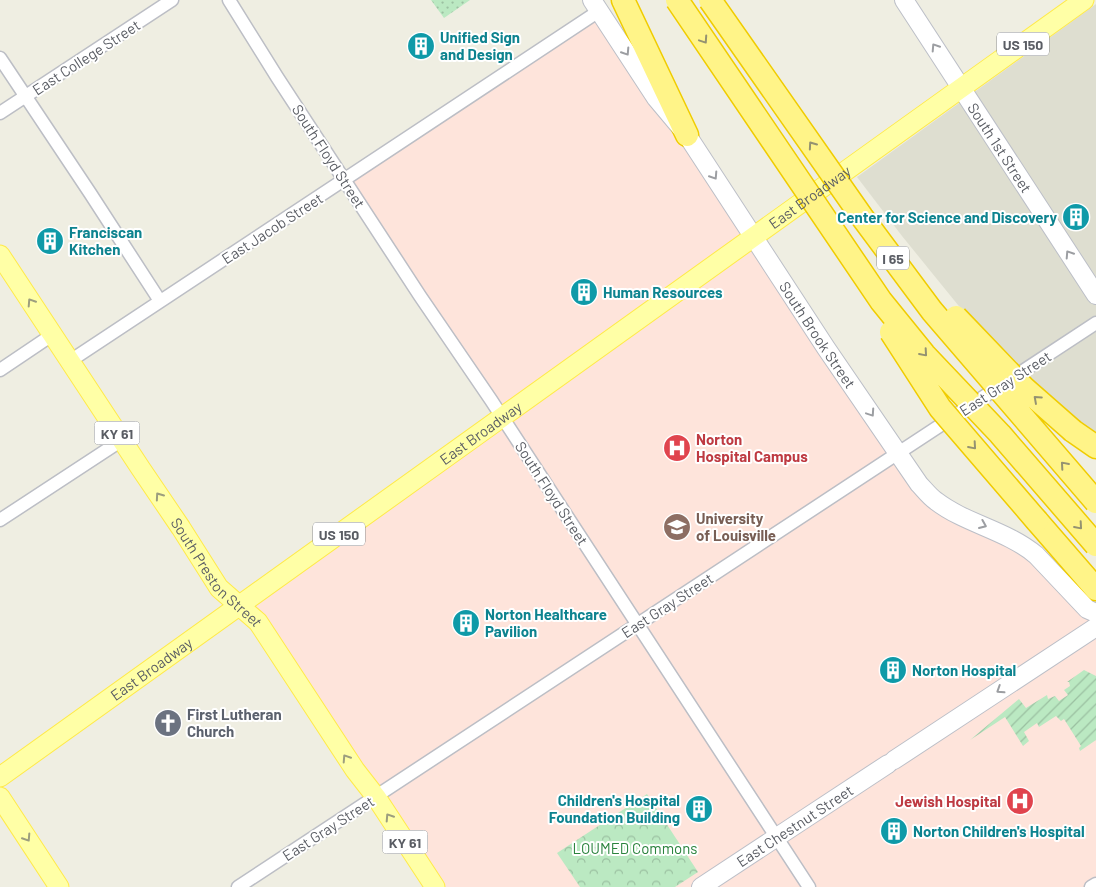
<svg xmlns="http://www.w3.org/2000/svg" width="1096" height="887" viewBox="0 0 1096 887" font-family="Barlow,sans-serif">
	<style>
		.education { fill: #deded0 }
		.medical { fill: #fee4db }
		.grass { fill: url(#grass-dots) }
		.park { fill: url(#park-crowns) }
		.garden { fill: url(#garden-furrows) }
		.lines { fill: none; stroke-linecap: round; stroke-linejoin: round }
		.street-casing { stroke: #bcbec5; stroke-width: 15 }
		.secondary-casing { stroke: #bcbfc7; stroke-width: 20 }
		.primary-casing { stroke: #ffea4a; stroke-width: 21 }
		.highway-casing { stroke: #f0cc00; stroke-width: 25 }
		.street { stroke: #fff; stroke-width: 12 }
		.secondary { stroke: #fff; stroke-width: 18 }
		.primary { stroke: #ffffa6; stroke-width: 19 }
		.highway { stroke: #fff488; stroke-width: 22 }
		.highway-bridge-casing { stroke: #f0cc00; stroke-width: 25; stroke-linecap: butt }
		.highway-bridge { stroke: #fff488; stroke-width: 22 }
		.oneway { stroke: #949271 }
		.oneway2 { stroke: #9c9ea2 }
		.oneway3 { stroke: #9c9e7e }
		.labels { text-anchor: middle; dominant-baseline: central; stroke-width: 4; stroke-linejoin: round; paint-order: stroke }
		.shield { fill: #fff; stroke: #8c8e92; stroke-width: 1 }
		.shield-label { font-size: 14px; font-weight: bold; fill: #5a5d64 }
		.culture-label { font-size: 15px; font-weight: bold; fill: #0d838f; stroke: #fff; text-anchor: start }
		.street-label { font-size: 15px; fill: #5a5d64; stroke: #fff }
		.health-label { font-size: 15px; font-weight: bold; fill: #be3a42; stroke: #fff; text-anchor: start }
		.education-label { font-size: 15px; font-weight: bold; fill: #785e54; stroke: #fff; text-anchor: start }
		.worship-label { font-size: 15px; font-weight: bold; fill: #5b616d; stroke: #fff; text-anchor: start }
		.park-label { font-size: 15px; fill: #2a833d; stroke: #fff }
	</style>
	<defs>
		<pattern id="grass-dots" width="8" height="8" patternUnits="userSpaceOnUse" patternTransform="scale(1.25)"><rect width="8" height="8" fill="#bbe9c2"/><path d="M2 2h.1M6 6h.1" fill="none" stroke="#9bc0a1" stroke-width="1.8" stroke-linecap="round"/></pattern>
		<pattern id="park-crowns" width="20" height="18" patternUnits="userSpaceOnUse" patternTransform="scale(1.25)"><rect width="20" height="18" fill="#bbe9c2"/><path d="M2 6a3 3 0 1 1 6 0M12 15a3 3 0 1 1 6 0" fill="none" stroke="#9bc0a1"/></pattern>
		<pattern id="garden-furrows" width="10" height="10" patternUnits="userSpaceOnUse" patternTransform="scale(1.25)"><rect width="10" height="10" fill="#bbe9c2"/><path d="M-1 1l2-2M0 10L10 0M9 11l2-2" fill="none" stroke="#9bc0a1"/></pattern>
	</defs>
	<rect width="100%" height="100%" fill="#efeee2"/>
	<!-- education -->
	<path class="education" d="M1096 4V435L1077 423 1011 362 958 305 902 236 857 177Z"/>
	<!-- medical -->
	<path class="medical" d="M599 11 919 484 1004 534 1096 613V887H434L239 606 502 417 345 180Z"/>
	<!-- grass -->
	<path class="grass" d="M431 0H470L444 18Z"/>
	<!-- park -->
	<path class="park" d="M647 794 698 872 675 887H580L557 853Z"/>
	<!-- garden -->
	<path class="garden" d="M1084 670 1096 676V740L1080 751 1079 748 1081 746 1064 719 1061 721 1056 716 1039 727 1037 723 1024 732 1029 741 1023 746 1005 717 970 740 1019 699 1026 708 1047 695 1048 699 1055 696 1059 701 1068 695 1064 690 1070 686 1069 682H1067Z"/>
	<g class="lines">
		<!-- street casing -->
		<g class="street-casing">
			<path id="street" d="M229 0 277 77 420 296 491 400 809 887
				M0 58 90 193 160 301
				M0 113 172 0
				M70 361 599 11
				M0 370 52 335
				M0 520 122 440
				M238 887 1096 323
				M1091 887 1096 884"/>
		</g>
		<!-- secondary casing -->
		<g class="secondary-casing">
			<g id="secondary">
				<path id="s1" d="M592 0 656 98 687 135 826 348 919 484C924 489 929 496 936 501 966 524 1006 530 1036 555L1087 609 1096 613"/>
				<path id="s2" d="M904 0 1096 295"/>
				<path d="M894 760 1096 627"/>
				<path id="s3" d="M701 887 888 764"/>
			</g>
		</g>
		<!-- primary casing -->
		<g class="primary-casing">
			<g id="primary">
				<path id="s4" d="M0 255 141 469 181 528 219 588 258 622 355 770 376 797 435 887"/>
				<path id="s5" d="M0 777 1084 0"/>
				<path d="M0 797 59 887"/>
			</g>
		</g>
		<!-- highway casing -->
		<g class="highway-casing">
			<path id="highway" d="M623 0 687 135
				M1073 431 1096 447
				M1037 521 1096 589"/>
		</g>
		<!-- street -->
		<use href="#street" class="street"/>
		<!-- secondary -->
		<use href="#secondary" class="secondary"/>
		<!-- primary -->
		<use href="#primary" class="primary"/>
		<!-- highway -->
		<use href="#highway" class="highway"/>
		<!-- highway-bridge casing -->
		<g class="highway-bridge-casing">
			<path id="highway-bridge" d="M677 0 881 301 924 354 1000 434 1096 545
				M710 0 862 217 932 311 1096 502
				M956 317 1024 388 1073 431
				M891 332 940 408 1037 521"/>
		</g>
		<!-- highway-bridge -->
		<use href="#highway-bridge" class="highway-bridge"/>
	</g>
	<!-- one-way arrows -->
	<defs><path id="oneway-chevron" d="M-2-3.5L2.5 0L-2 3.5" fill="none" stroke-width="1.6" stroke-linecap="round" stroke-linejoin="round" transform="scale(1.25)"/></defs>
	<g class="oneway">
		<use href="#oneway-chevron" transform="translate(704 40) rotate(56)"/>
		<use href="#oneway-chevron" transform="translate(812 145) rotate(-125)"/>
		<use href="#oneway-chevron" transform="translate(924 353) rotate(49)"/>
		<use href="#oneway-chevron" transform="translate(1037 399) rotate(-138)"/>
		<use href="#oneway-chevron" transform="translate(973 446) rotate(49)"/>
		<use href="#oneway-chevron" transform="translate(1064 465) rotate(-131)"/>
		<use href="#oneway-chevron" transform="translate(1079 526) rotate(49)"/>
	</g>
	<g class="oneway2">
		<use href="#oneway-chevron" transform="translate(935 47) rotate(-123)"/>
		<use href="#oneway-chevron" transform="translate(626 52) rotate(57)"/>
		<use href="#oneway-chevron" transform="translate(714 176) rotate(57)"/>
		<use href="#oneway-chevron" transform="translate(1069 254) rotate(-123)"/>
		<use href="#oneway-chevron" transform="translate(871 413) rotate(56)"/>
		<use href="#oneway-chevron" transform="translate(983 525) rotate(23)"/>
		<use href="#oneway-chevron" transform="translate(1000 690) rotate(147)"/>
	</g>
	<g class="oneway3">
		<use href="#oneway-chevron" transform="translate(31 302) rotate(-123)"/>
		<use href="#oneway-chevron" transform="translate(159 496) rotate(-125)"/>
		<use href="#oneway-chevron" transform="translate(346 758) rotate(-123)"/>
		<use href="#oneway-chevron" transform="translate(389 817) rotate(-123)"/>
		<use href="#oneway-chevron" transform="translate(27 838) rotate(57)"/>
	</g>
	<!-- icons -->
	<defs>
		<g id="building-disc" transform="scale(1.4375)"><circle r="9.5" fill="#0f9aa8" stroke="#fff"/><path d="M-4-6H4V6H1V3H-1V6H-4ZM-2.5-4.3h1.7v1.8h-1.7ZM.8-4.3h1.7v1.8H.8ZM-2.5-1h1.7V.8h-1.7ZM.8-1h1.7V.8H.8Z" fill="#fff"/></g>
		<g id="hospital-disc" transform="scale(1.4375)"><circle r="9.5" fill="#e0444e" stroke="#fff"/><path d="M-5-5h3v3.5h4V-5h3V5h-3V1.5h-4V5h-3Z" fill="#fff"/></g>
		<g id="university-disc" transform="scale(1.4375)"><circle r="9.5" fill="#8d6e63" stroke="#fff"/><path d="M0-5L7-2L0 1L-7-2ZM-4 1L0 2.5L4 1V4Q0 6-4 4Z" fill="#fff"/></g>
		<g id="church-disc" transform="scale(1.4375)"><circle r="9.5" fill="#6b7280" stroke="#fff"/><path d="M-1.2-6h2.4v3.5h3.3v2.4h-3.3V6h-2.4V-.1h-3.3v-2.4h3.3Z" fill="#fff"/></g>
	</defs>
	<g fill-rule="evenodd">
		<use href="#building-disc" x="421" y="46"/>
		<use href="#building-disc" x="1076" y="217"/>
		<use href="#building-disc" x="50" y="241"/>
		<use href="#building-disc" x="584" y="292"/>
		<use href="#hospital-disc" x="677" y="448"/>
		<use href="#university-disc" x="677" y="527"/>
		<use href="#building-disc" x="466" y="623"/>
		<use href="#building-disc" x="893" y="670"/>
		<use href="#church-disc" x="168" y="723"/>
		<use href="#hospital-disc" x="1020" y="801"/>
		<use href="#building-disc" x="699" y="809"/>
		<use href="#building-disc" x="894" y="831"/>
	</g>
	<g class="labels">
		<!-- shield labels -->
		<g class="shield">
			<rect x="997" y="32.5" width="52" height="23" rx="4"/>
			<rect x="877" y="246.5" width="32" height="23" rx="4"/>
			<rect x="94.5" y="421.5" width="45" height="23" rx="4"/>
			<rect x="313" y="522.5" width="52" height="23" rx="4"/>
			<rect x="382.5" y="830.5" width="45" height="23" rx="4"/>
		</g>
		<g class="shield-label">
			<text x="1023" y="44">US 150</text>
			<text x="893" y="258">I 65</text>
			<text x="117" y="433">KY 61</text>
			<text x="339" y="534">US 150</text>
			<text x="405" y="842">KY 61</text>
		</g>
		<!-- culture labels -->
		<g class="culture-label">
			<text x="440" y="37">Unified Sign<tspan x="440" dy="17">and Design</tspan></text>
			<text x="1057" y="217" text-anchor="end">Center for Science and Discovery</text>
			<text x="69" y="232">Franciscan<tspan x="69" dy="17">Kitchen</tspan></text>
			<text x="603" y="292">Human Resources</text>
			<text x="485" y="614">Norton Healthcare<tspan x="485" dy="17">Pavilion</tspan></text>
			<text x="912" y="670">Norton Hospital</text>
			<text x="680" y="800" text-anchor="end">Children's Hospital<tspan x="680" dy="17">Foundation Building</tspan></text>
			<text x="913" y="831">Norton Children's Hospital</text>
		</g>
		<!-- street labels -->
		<g class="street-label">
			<text transform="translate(86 57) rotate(-33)">East College Street</text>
			<text stroke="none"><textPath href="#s2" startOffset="176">South 1st Street</textPath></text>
			<text transform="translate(329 156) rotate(57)">South Floyd Street</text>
			<text stroke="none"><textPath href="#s5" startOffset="996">East Broadway</textPath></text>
			<text transform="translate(272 228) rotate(-33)">East Jacob Street</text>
			<text stroke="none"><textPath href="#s1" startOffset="404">South Brook Street</textPath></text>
			<text transform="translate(1005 383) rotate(-33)">East Gray Street</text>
			<text stroke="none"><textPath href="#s5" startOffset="591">East Broadway</textPath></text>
			<text transform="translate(552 493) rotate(57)">South Floyd Street</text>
			<text stroke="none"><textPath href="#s4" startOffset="385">South Preston Street</textPath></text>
			<text transform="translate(667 605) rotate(-33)">East Gray Street</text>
			<text stroke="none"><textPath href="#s5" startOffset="186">East Broadway</textPath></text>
			<text stroke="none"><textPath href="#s3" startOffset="112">East Chestnut Street</textPath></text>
			<text transform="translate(328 828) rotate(-33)">East Gray Street</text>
		</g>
		<!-- health labels -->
		<g class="health-label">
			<text x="696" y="439">Norton<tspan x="696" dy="17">Hospital Campus</tspan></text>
			<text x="1001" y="801" text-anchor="end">Jewish Hospital</text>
		</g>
		<!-- education labels -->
		<g class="education-label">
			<text x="696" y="518">University<tspan x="696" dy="17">of Louisville</tspan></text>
		</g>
		<!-- worship labels -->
		<g class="worship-label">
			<text x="187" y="714">First Lutheran<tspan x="187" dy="17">Church</tspan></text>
		</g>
		<!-- park labels -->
		<g class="park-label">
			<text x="635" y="848">LOUMED Commons</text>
		</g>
	</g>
</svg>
